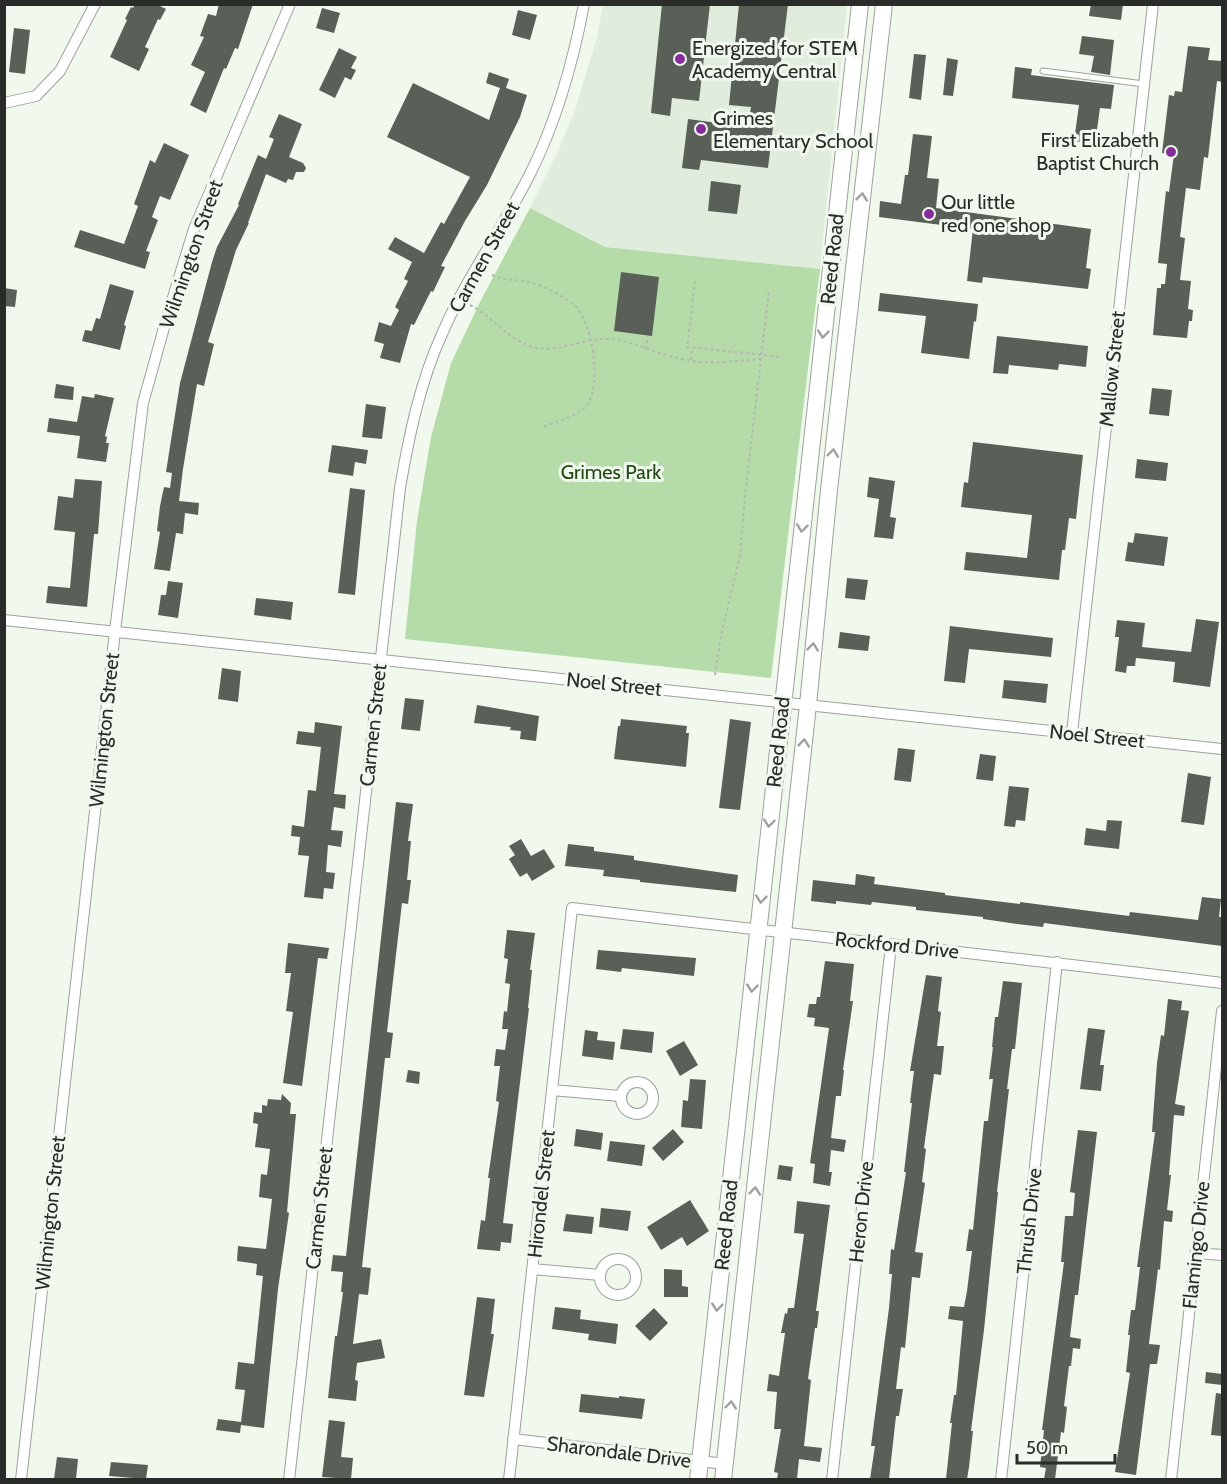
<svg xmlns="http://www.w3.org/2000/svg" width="1227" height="1484" viewBox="0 0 1227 1484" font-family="Cabin,sans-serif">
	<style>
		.built { fill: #e0ecdc }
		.green { fill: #b5dca8 }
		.building { fill: #596057 }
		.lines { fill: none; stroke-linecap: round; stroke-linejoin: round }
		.lane-casing { stroke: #9ba298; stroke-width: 7 }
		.street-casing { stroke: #9ba298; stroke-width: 12 }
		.secondary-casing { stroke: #9ba298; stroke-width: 18 }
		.path { stroke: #b2b8b1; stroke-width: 2; stroke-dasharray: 3 3; stroke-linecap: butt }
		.lane { stroke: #fff; stroke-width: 5 }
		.street { stroke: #fff; stroke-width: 10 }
		.secondary { stroke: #fff; stroke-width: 16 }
		.oneway { stroke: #9fa09f }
		.poi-dot { fill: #832c9a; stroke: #f1f9ef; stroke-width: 2 }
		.labels { text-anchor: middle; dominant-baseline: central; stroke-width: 6; stroke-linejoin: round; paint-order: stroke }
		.poi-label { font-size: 20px; fill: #292c29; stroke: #f1f9ef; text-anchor: start }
		.street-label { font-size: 20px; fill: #292c29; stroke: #f1f9ef }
		.park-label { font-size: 20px; fill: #224813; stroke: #f1f9ef }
	</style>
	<rect width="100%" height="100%" fill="#f1f9ef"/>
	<!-- built -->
	<path class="built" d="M603 5H847L820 269 605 247 530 208 559 149 575 110 597 37Z"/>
	<!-- green -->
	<path class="green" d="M530 208 605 247 820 269 771 678 405 639 417 521 431 437 451 363 480 302Z"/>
	<!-- building -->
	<path class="building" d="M135 4H156L166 9 160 20 158 19 145 47 149 49 139 71 110 57 127 20 125 19 131 7 133 8Z
		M219 4H253L238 49 235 48 226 69 224 68 206 113 190 105 205 72 191 65 204 37 200 36 208 14 216 16Z
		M662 4H710L699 101 672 98 670 116 651 113Z
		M739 4H788L768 168 701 160 699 170 682 168 688 119 748 127 751 107 729 105Z
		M1091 4H1123L1121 20 1089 16Z
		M322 8 340 13 334 33 316 28Z
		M518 10 537 15 530 40 512 35Z
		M14 28 30 30 25 74 9 72Z
		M1082 36 1114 40 1110 75 1091 72 1094 56 1079 54Z
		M1188 46 1210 48 1208 60 1222 61V82L1217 81 1208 158 1204 157 1200 190 1186 188 1180 237 1185 238 1180 280 1191 281 1188 309 1193 310 1192 321H1189L1187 338 1153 335 1157 288H1161V284H1165L1167 264 1158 263 1166 191 1169 192 1174 154 1162 153 1169 95 1174 96 1175 91 1182 92Z
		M339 48 357 57 351 68 356 70 351 80 345 77 335 98 319 90Z
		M914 54 926 55 921 100 909 98Z
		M947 58 958 60 953 96 943 95Z
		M1015 67 1032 69 1031 75 1114 85 1111 109 1100 108 1095 144 1074 141 1079 105 1012 98Z
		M489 72 509 79 506 88 527 95 520 117 487 185 465 221 441 266 445 267 433 292 431 291 414 325 411 324 400 363 380 358 384 344 374 341 379 322 391 326 399 310 395 307 408 281 404 279 412 262 388 249 395 237 424 253 441 222 444 224 470 177 387 137 413 83 489 120 500 88 486 83Z
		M279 114 302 124 289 157 303 163 306 168 304 172H296L293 180 288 179 286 183 266 174 248 223H249L236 250 208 342 214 344 204 386 197 384 183 469 179 501 199 503 198 515 185 513 183 534 176 533 170 571 154 569 160 532 157 531 160 506 164 487 170 488 172 473 166 472 180 383 212 262 217 247 239 205 238 204 258 155 266 159 274 139 269 137Z
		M913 134 932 136 927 178 939 179 936 208 1091 229 1086 268 1091 269 1088 289 983 277 982 283 967 281 973 229 879 217 880 201 901 204 905 175H908Z
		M164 143 189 155 170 200 160 196 152 217 158 220 146 251 150 252 145 269 74 247 80 230 124 244 138 206 134 204 150 160 155 163Z
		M711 181 741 185 737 214 708 211Z
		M621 272 659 277 652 336 614 331Z
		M110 284 134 291 124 325 126 326 120 350 82 341 85 330 92 331 96 318 100 319Z
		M4 288 17 290 15 307 4 306Z
		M880 293 978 304 976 322 974 321 969 359 921 353 926 316 878 311Z
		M997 336 1088 346 1086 367 1059 364 1058 370 1009 365 1008 374 993 373Z
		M56 384 74 387 73 400 54 398Z
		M1152 388 1172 390 1169 416 1149 414Z
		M95 394 114 398 105 436 107 437 106 443H109L106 462 77 458 80 436 47 432 49 418 77 422 82 396 94 398Z
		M366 404 386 407 382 439 362 437Z
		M973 442 1083 455 1076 519 1069 518 1065 550H1062L1059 580 964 570 966 552 1027 558 1032 515 961 507 964 482 968 483Z
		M332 445 368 450 366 464 355 462 353 476 328 472Z
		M1137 459 1168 463 1166 481 1135 478Z
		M869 477 895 481 890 517 896 518 893 539 874 537 879 499 867 497Z
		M75 479 102 481 98 534H94L87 607 46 603 48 586 70 588 75 532 54 530 58 496 73 498Z
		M350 488 365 490 355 595 338 593Z
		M1135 533 1168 537 1164 566 1125 561 1128 542 1133 543Z
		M847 578 868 580 865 600 845 598Z
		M168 581 183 583 178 618 158 615 161 595H166Z
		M256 598 293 602 291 620 254 615Z
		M1196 619 1219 622 1210 687 1173 682 1175 662 1136 658 1135 666H1127L1126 673 1115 671 1119 637H1115L1117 620 1145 623 1142 647 1191 652Z
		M950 626 1053 638 1051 657 969 649 965 683 944 681Z
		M840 632 870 636 868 651 838 648Z
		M222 668 241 671 238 702 218 699Z
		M1004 680 1048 684 1046 703 1002 698Z
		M405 698 424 700 420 731 401 729Z
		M477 705 539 716 536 741 520 739 521 731 510 730 511 727 474 723Z
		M621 719 687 726 686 733H689L686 767 614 759 618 726H620Z
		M730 719 751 722 740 810 719 808Z
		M315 722 342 726 334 794 346 795 345 809 334 807 331 830 343 831 341 847 328 845 326 872 335 873 333 889 324 888 323 899 304 897 309 856 298 855 300 837 291 836 292 825 304 827 308 790 316 791 321 747 296 744 298 731 314 733Z
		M898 748 915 750 911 782 894 780Z
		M980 754 996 756 993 781 976 779Z
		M1188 773 1211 777 1204 825 1181 822Z
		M1009 786 1029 788 1025 821 1016 820 1015 827 1004 826Z
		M396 802 413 804 408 841H411L407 880H411L408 904 402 903 387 1032 393 1033 390 1058H385L362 1267 371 1268 368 1295 359 1294 353 1344 381 1339 385 1358 357 1363 355 1380 358 1381 356 1401 328 1398 335 1336H337L343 1292H341L343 1272 331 1271 333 1255 346 1256Z
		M1107 820 1122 821 1119 849 1084 845 1086 828 1106 831Z
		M521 839 531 856 544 849 555 867 532 881 527 873 520 877 509 859 515 855 509 846Z
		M568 844 594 847V851L634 856V860L738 875 736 892 640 882V880L603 876 604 870 565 866Z
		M856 874 875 877 874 884 945 893V895L1020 904V902L1129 916 1130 912 1198 920 1202 897 1221 899 1219 917H1222V946L1044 923 1043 927 1017 924 983 919V917L916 910V907L872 902 871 905 836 901V904L811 901 813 880 855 885Z
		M507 930 535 933 530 970H532L528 1008H529L503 1223 513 1224 511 1243 501 1242 500 1251 477 1249 481 1220 485 1221 490 1178H488L499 1102 496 1101 500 1066H494L496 1049 505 1050 508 1029H502L504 1011 507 1012 510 984 505 983 508 959 504 958Z
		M288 943 329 948 327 959 318 958 302 1086 283 1083 293 1012 286 1011 291 973H285Z
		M598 950 696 958 694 976 622 968 621 972 596 969Z
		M825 961 854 964 850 1001H853L843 1070H844L841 1096H836L831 1138 846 1140 844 1152 831 1150 829 1172H832L830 1186 813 1183 815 1164 810 1163 829 1028 814 1026 815 1018 807 1017 809 1004H816L817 997H820Z
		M926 975 942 977 938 1011 941 1012 937 1046H944L941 1075 934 1074 924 1148 926 1149 922 1182 925 1183 915 1252 923 1253 920 1278 912 1277 905 1348 901 1347 896 1389H903L899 1416H896L889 1479H870L875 1446H871L889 1308 892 1274H889L891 1249 894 1250 906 1172H904L912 1103H910L914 1071H910Z
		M1003 981 1022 983 1015 1049H1012L1007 1089H1009L997 1192H998L984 1330 971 1431H973L969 1467 967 1479H946L952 1423H950L954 1395H956L963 1321 948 1319 950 1306 964 1307 967 1291 972 1251H966L969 1229 973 1230 984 1121H988L993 1079H989L993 1047H992L995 1017H998Z
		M1168 999 1182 1001 1181 1010 1189 1011 1175 1104 1185 1106 1184 1116 1174 1115 1169 1175H1171L1167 1210 1173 1211 1172 1222 1164 1221 1160 1270 1158 1269 1149 1344 1160 1345 1157 1364H1150L1136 1475 1115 1472 1130 1373 1126 1372 1130 1335H1128L1131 1310H1135L1140 1267H1137L1155 1132H1152L1157 1063 1161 1035 1164 1036Z
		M1088 1028 1105 1030 1100 1065H1104L1101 1091 1080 1089Z
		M623 1029 654 1032 652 1053 620 1049Z
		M585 1030 598 1032 597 1040 615 1042 613 1060 582 1056Z
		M684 1041 698 1065 680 1076 666 1051Z
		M408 1070 420 1072 419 1084 406 1082Z
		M690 1079 706 1080 702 1129 681 1127 683 1100 688 1101Z
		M282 1094 291 1103 290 1114H296L287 1212 289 1213 278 1289 264 1428 241 1425 240 1433 216 1430 218 1419 241 1422 245 1390 235 1389 238 1362 254 1364 263 1276 256 1275 257 1264 237 1261 238 1246 266 1249 272 1199 259 1197 261 1174 267 1175 270 1149 255 1147 258 1124 253 1123 254 1112 262 1113V1105L267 1106 268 1099 281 1100Z
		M576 1129 603 1133 601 1150 574 1146Z
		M673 1129 684 1142 663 1161 652 1148Z
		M1078 1130 1097 1132 1078 1295H1075L1070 1337 1081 1339 1080 1349 1073 1348 1071 1366H1069L1064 1406 1067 1407 1064 1433 1061 1432 1055 1479H1044L1046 1468 1040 1467 1044 1430H1042L1064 1262H1061L1065 1216H1073L1075 1193 1070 1192Z
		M610 1141 645 1145 642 1166 607 1161Z
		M779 1165 793 1167 791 1181 777 1179Z
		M690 1200 709 1231 687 1246 682 1237 661 1250 647 1227Z
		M797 1201 830 1205 816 1311H819L817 1328H815L808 1379 811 1380 804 1446 822 1448 820 1462 799 1459 797 1479H777L778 1473 774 1472 781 1429H774L777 1392 767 1391 769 1374 779 1376 785 1333H781L785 1313 787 1314 788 1308H794L804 1234 794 1233Z
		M601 1208 631 1211 628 1231 599 1227Z
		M566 1214 594 1217 592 1234 563 1231Z
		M664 1269 682 1270V1286L688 1287V1297H664Z
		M477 1297 495 1299 491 1334H494L484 1397 464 1395Z
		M555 1307 581 1310 580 1319 618 1324 616 1344 588 1340 589 1334 552 1329Z
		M654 1308 668 1323 650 1341 635 1326Z
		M1206 1372 1222 1374V1385L1205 1383Z
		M1216 1393 1222 1394V1436L1211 1435Z
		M581 1394 619 1398V1396L645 1399 642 1419 579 1412Z
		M329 1420 345 1422 341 1457 353 1458 351 1479 322 1477Z
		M57 1457 78 1459 76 1479H54Z
		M111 1462 148 1465 146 1479 109 1476Z"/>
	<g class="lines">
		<!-- lane casing -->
		<g class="lane-casing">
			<path id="lane" d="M1043 71 1144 84"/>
		</g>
		<!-- street casing -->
		<g class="street-casing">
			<path id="street" d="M4 103 36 96 60 71 95 4
				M4 620 1222 749
				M1072 733 1153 4
				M621 1098a16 16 0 1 1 32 0a16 16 0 1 1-32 0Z
				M552 1090 620 1096
				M1196 1253 1222 1255
				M600 1277a18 18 0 1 1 36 0a18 18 0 1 1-36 0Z
				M532 1269 600 1275
				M513 1439 725 1464
				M21 1480 115 631 143 403 167 317 194 229 290 4
				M289 1480 400 488C409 436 420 382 442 334 466 278 503 228 530 174 557 120 573 63 584 4
				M509 1480 572 908C788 934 1006 956 1222 983
				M832 1480 891 945
				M1001 1480 1057 962
				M1171 1480 1222 1011"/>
		</g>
		<!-- secondary casing -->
		<g class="secondary-casing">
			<path id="secondary" d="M698 1480 860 4
				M723 1480 808 705 829 490 884 4"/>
		</g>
		<!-- path -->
		<path class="path" d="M492 275C506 281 510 279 524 281 541 284 560 294 574 305 593 321 602 385 587 405 577 417 556 422 542 427
			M695 281 687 347 782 357
			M470 305C492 316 506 338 530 346 555 355 580 338 607 339 634 340 659 356 687 360 710 365 737 361 760 359
			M646 349 648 336
			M691 360 692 348
			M715 675 721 635 740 556 745 496 769 290"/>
		<!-- lane -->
		<use href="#lane" class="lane"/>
		<!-- street -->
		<use href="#street" class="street"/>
		<!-- secondary -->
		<use href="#secondary" class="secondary"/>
	</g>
	<!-- one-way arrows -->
	<defs><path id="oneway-chevron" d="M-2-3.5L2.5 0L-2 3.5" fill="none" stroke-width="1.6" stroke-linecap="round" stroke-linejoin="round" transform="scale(1.5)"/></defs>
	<g class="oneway">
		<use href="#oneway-chevron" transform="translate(862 197) rotate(-84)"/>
		<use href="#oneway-chevron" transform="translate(823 334) rotate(96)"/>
		<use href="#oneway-chevron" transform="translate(833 453) rotate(-83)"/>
		<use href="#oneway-chevron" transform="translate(802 528) rotate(97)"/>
		<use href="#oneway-chevron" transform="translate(813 647) rotate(-84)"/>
		<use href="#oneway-chevron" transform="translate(804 743) rotate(-84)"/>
		<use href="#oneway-chevron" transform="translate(769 823) rotate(96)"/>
		<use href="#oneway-chevron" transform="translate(761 899) rotate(96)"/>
		<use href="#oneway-chevron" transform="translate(752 988) rotate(96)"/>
		<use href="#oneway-chevron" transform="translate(755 1191) rotate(-84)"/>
		<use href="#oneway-chevron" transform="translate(717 1307) rotate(96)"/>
		<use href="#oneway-chevron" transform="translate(731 1405) rotate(-84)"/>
	</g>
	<!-- markers -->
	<g class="poi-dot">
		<circle cx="680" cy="59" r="6"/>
		<circle cx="701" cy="129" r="6"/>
		<circle cx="1171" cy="152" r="6"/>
		<circle cx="929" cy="214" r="6"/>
	</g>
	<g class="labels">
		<!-- poi labels -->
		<g class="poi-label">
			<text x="692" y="48">Energized for STEM<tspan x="692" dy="23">Academy Central</tspan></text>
			<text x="713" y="118">Grimes<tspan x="713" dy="23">Elementary School</tspan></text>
			<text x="1159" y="140" text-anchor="end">First Elizabeth<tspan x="1159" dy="23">Baptist Church</tspan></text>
			<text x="941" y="202">Our little<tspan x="941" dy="23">red one shop</tspan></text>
		</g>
		<!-- street labels -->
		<g class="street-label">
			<text transform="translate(191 254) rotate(-71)">Wilmington Street</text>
			<text transform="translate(484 257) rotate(-61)">Carmen Street</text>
			<text transform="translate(832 259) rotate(-84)">Reed Road</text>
			<text transform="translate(1112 369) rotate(-84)">Mallow Street</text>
			<text transform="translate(614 684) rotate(6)">Noel Street</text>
			<text transform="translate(373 725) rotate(-84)">Carmen Street</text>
			<text transform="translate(104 730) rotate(-84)">Wilmington Street</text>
			<text transform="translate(1097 736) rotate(6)">Noel Street</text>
			<text transform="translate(778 742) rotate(-84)">Reed Road</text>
			<text transform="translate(897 945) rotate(6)">Rockford Drive</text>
			<text transform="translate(541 1194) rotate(-84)">Hirondel Street</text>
			<text transform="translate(319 1208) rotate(-84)">Carmen Street</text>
			<text transform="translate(861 1212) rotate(-84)">Heron Drive</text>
			<text transform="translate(50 1213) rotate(-84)">Wilmington Street</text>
			<text transform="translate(1029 1221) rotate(-84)">Thrush Drive</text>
			<text transform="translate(726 1225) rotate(-84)">Reed Road</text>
			<text transform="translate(1196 1245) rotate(-84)">Flamingo Drive</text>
			<text transform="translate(619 1452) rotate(7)">Sharondale Drive</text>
		</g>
		<!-- park labels -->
		<g class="park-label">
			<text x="611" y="472">Grimes Park</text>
		</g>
	</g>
	<!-- border -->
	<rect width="1227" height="1484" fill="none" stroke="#292c29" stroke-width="12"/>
	<!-- scale -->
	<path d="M1017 1454v9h98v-9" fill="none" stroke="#292c29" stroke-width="3"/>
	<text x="1026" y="1454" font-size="18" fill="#292c29" stroke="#f1f9ef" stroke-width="4.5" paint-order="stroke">50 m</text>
</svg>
